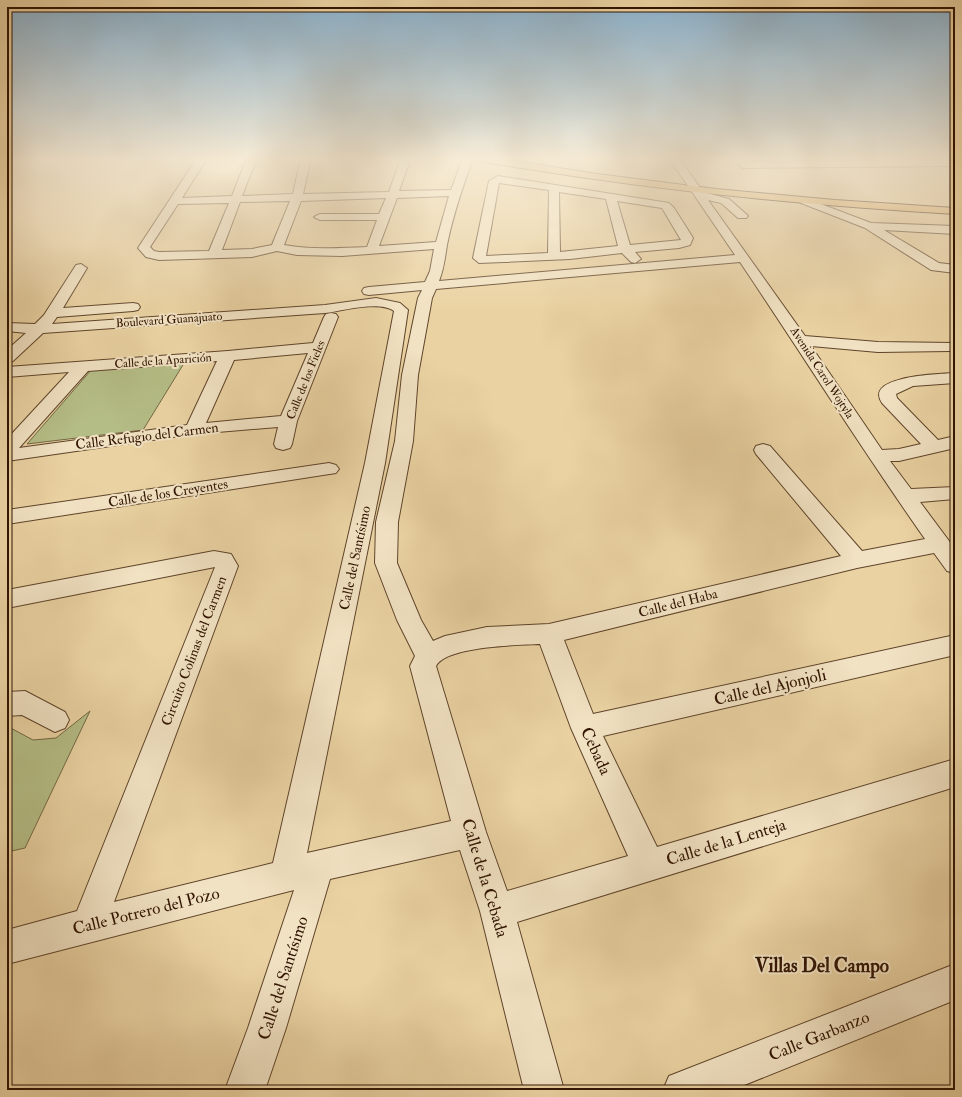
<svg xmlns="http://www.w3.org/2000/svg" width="962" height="1097" viewBox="0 0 962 1097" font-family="'IM FELL Double Pica',serif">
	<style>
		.green { fill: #b5bd86; stroke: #736844 }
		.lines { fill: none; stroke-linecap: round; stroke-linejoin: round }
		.minor-casing { stroke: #5f442a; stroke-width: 2 }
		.major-casing { stroke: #311402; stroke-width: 2 }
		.minor { fill: #f1e2c3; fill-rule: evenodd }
		.major { fill: #e5b971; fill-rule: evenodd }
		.labels { text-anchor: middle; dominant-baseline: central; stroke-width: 4; stroke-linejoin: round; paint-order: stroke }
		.far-street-label { font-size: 12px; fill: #311402; stroke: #f1e2c3 }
		.street-label { font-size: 14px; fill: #311402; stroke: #f1e2c3 }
		.near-street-label { font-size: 17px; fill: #311402; stroke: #f1e2c3 }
		.near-quarter-label { font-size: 19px; font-weight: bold; fill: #311402; stroke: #f1e2c3 }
	</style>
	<rect width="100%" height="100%" fill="#ead2a2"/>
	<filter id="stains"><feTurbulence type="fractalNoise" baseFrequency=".005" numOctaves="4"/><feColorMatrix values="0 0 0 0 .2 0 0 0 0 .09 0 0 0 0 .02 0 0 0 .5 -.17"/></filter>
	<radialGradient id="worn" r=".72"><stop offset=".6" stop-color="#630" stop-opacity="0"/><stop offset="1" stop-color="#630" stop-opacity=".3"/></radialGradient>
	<!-- green -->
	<path class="green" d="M186 360 143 430 27 444 92 369Z
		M90 711 25 848 7 852V726L33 740 56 738Z"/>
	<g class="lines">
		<!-- minor casing -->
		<g class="minor-casing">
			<path id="minor" d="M197 158H207L182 198 232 196 247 158H257L242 196 293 194 301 158H311L303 194 389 192 400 161 397 158H408L410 160 399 191 451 190 463 158H473C463 186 453 215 447 245 445 257 444 269 439 281L735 255 669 158H679L703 192 729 199 746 214 748 216 746 218H738L721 203 708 200 805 336 878 342 955 343V349L950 351 878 352 811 346 882 450 899 449 921 444 882 403C863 375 943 374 955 373V383L913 386 896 394 897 398 938 440 955 436V448L899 461H890L911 489 955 487V499L920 502 955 549V573L947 571 934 553 857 568 564 640 593 714 955 635V655L603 736 657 847 955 759V787L517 922 564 1090H524L480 911 460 850 330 879 286 1028 265 1090H225L248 1028 294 890 7 964V930L77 911 215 567 7 608V590L214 551 231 554 238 566 114 902 273 863 365 463 394 311C379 300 342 311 325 313L43 333 13 361 7 363V350L26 333 7 331V323L35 324 44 315 76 265 81 264 87 268 63 308 133 303 138 304 140 307 138 310 133 311 57 317 52 324 325 305 376 298 400 303 408 310 385 463 307 853 451 821 410 666 415 656 397 620 375 563 376 522 395 441 402 375 418 298 422 290 369 295 364 294 362 291 364 288 369 287 425 282 430 271 434 249 342 256 297 255 277 251 252 257 159 260 146 257 138 248ZM449 196 436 242 379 246 397 198ZM386 198 379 214H320L314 217 320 220H377L367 247C339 248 311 250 284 245L301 201ZM290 201 272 245 252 249 222 250 240 202ZM229 203 209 251 159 252 154 251 150 247 178 204ZM740 262C802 354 861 448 925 539L862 551 770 446 763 444 756 446 754 450 756 454 841 556 549 624 487 627 445 636 433 641 421 620 397 563 398 522 413 441 418 375 432 298 436 289ZM540 644 571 728 628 856 507 891 486 832 436 666C446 646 519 645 540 644Z
				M953 160 955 161V165L953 166 743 168 738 165 743 162Z
				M498 176 669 203 674 208 693 238 690 245 679 248 635 252 641 259 635 263 631 262 622 253 570 259 479 263 473 258 489 181ZM499 183 549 190 548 253 486 256ZM559 192 606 199 618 246 560 252ZM617 201 662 208 681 240 630 245Z
				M805 198 871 223 955 226V234L884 230 939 263 955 265V273L931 270 865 228 801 203 800 201Z
				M331 313 336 314 338 317 297 421 292 444 290 448 283 450 276 448 274 444 278 427 194 434 7 461V439L69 372 7 377V367L228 351 313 343 324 317 326 314ZM308 353 281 416 206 423 234 360ZM217 361 187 425 19 448 88 371Z
				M329 463 336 465 339 469 336 473 7 524V510Z
				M25 691 65 712 69 720 65 728 55 732 22 715 7 716V692Z
				M955 964V1000L732 1090H663L669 1076Z"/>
		</g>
		<!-- major casing -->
		<g class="major-casing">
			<path id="major" d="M473 158H495L597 174 716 189 835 200 955 208V214C795 205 636 188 478 161Z"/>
		</g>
		<!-- minor -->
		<use href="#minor" class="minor"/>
		<!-- major -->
		<use href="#major" class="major"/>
	</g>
	<!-- sky -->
	<linearGradient id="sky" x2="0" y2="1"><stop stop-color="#8ab4d2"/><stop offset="0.51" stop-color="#f6ebd5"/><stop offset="1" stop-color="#f6ebd5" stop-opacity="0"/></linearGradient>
	<rect width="962" height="312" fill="url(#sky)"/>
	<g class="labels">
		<!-- far-street labels -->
		<g class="far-street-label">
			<text transform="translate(169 320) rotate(-4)">Boulevard Guanajuato</text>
			<text transform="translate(163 361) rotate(-4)">Calle de la Aparición</text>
			<text transform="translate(822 373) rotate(57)">Avenida Carol Wojtyla</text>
			<text transform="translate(306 380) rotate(-68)">Calle de los Fieles</text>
		</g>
		<!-- street labels -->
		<g class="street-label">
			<text transform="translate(147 436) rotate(-7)">Calle Refugio del Carmen</text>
			<text transform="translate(168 493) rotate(-9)">Calle de los Creyentes</text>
			<text transform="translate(355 558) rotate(-78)">Calle del Santísimo</text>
			<text transform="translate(678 603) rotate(-14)">Calle del Haba</text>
			<text transform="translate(194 651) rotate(-69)">Circuito Colinas del Carmen</text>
		</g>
		<!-- near-street labels -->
		<g class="near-street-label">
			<text transform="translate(770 687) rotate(-13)">Calle del Ajonjoli</text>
			<text transform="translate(596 751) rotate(65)">Cebada</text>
			<text transform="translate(726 842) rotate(-17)">Calle de la Lenteja</text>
			<text transform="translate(485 878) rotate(73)">Calle de la Cebada</text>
			<text transform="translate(146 911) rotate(-14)">Calle Potrero del Pozo</text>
			<text transform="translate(283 978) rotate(-72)">Calle del Santísimo</text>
			<text transform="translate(819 1036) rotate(-22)">Calle Garbanzo</text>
		</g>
		<!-- near-quarter labels -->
		<g class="near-quarter-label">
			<text x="822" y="966">Villas Del Campo</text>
		</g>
	</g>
	<!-- margin -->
	<rect width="962" height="1097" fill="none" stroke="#ead2a2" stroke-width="24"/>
	<rect x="8" y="8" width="946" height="1081" fill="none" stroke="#311402" stroke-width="2"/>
	<rect x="12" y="12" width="938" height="1073" fill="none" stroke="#311402"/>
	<rect width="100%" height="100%" filter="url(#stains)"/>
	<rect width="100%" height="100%" fill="url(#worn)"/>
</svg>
